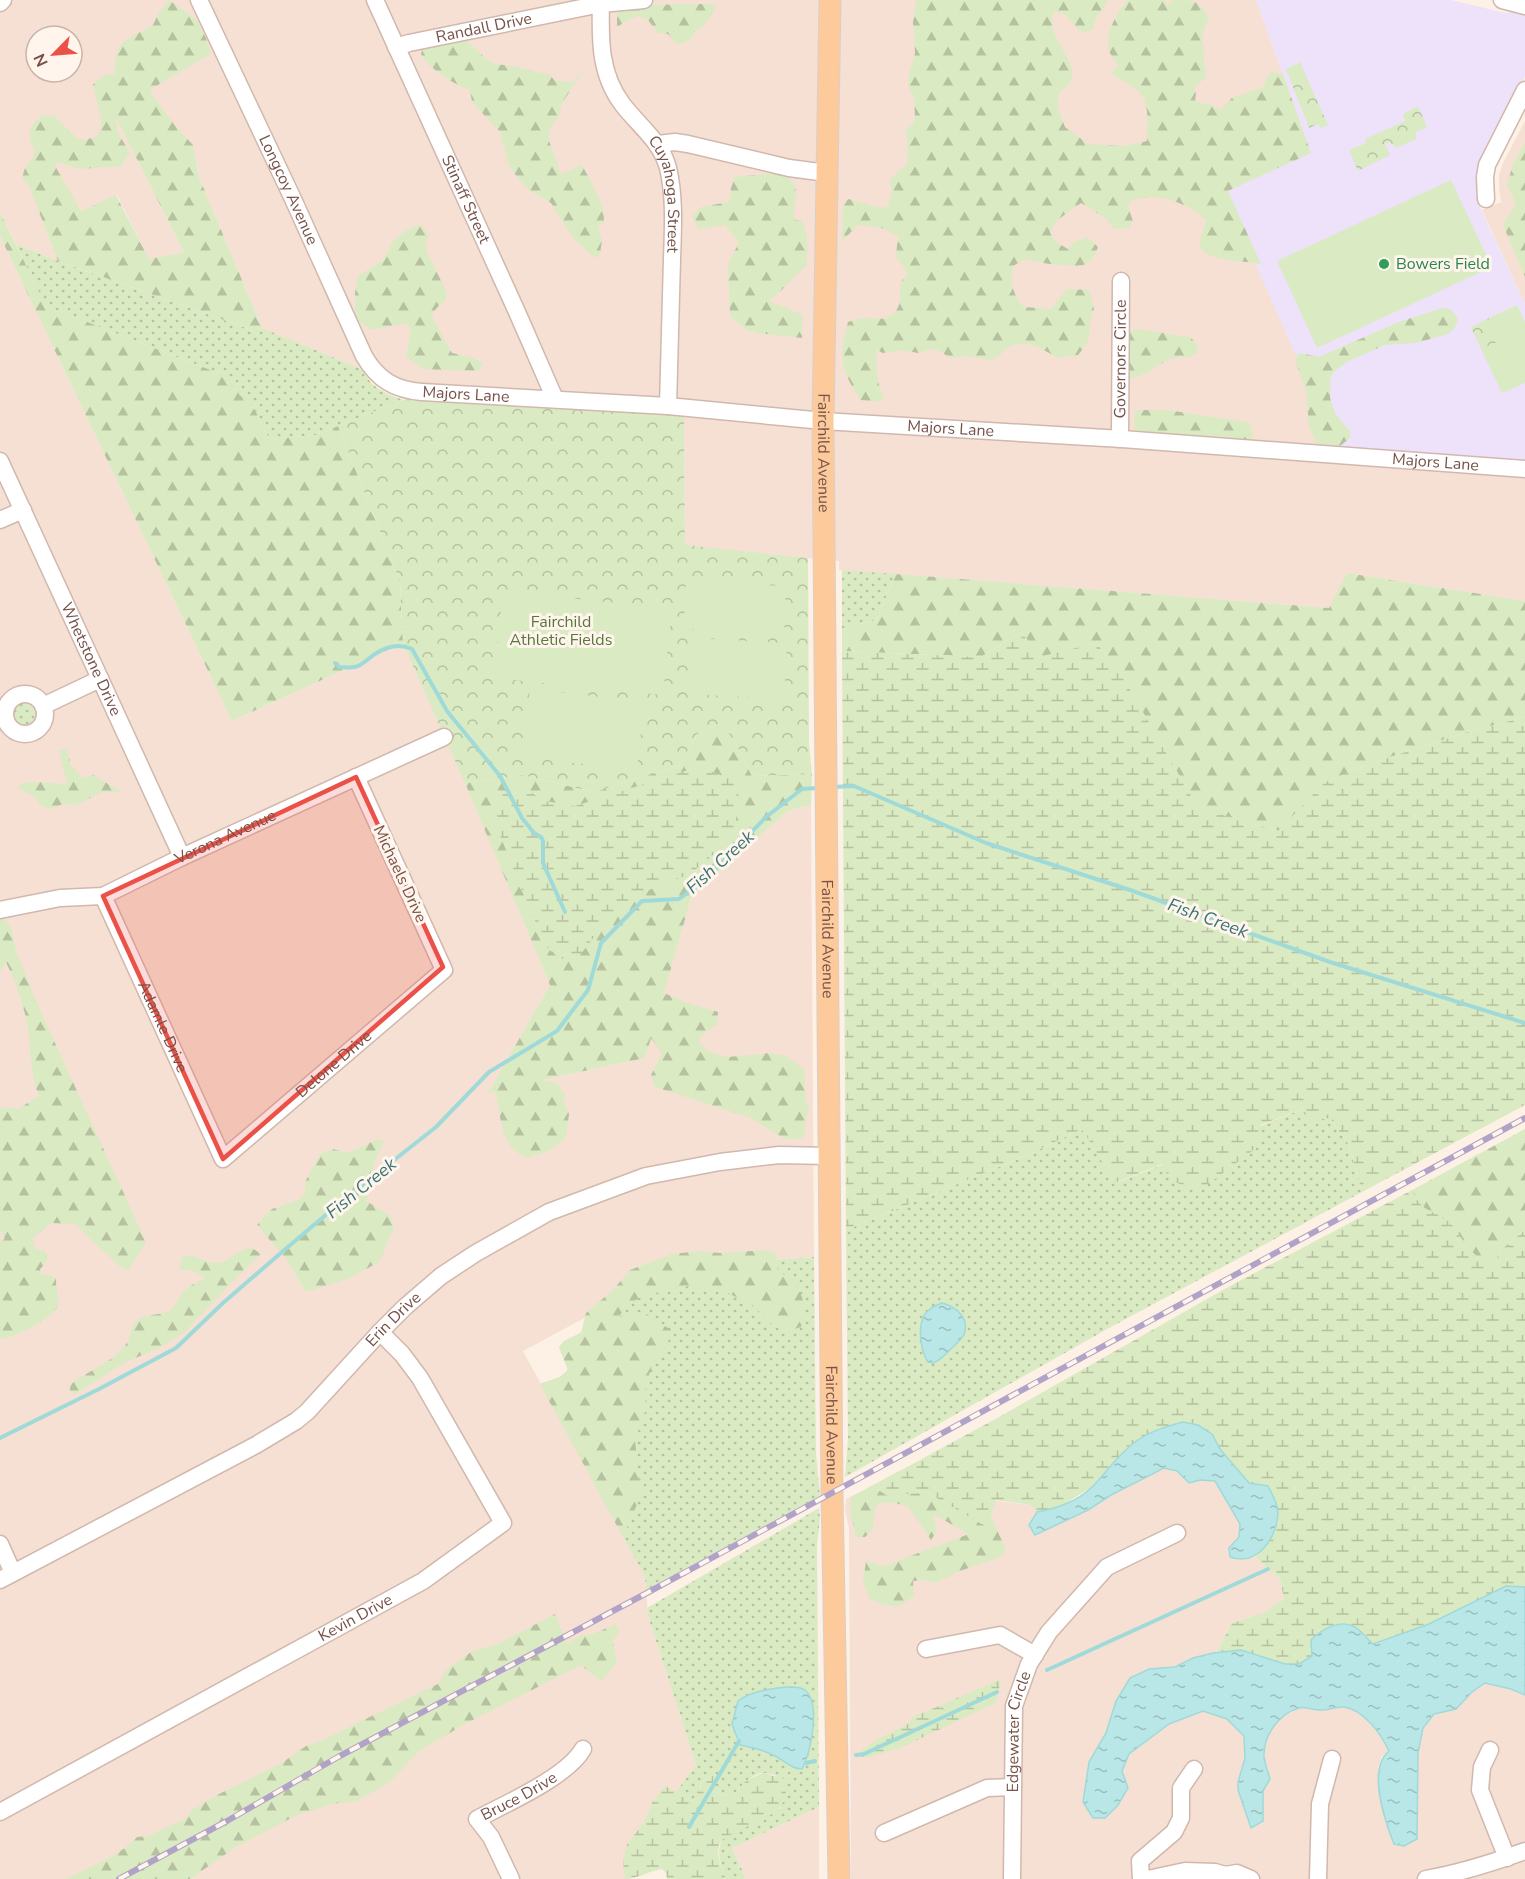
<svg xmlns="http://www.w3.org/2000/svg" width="1525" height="1879" viewBox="0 0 1525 1879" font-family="'Nunito Sans',sans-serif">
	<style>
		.residential { fill: #f5e0d3; fill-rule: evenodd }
		.education { fill: #ede2f9 }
		.grass { fill: url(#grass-dots) }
		.forest { fill: url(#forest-firs); fill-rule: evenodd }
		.wetland { fill: url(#wetland-marsh) }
		.park { fill: url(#park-crowns) }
		.pitch { fill: #daebc3 }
		.water { fill: url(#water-ripples); stroke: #9fdad9; stroke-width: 1.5 }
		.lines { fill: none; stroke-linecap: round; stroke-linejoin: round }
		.stream { stroke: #9fdad9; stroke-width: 4 }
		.minor-casing { stroke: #d1b8ad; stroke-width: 19 }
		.major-casing { stroke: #d9cfcc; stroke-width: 23 }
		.minor { stroke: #fff; stroke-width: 16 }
		.major { stroke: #fdca9c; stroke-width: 21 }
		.rail-casing { stroke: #b1a3c7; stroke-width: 6 }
		.rail { stroke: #fff5ec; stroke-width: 4; stroke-dasharray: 11; stroke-linecap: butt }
		.marked { fill: #eb5147; fill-opacity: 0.2; stroke: #eb5147; stroke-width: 4.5; stroke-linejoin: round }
		.leisure-dot { fill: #2e9e5b; stroke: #fff5ec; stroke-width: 2 }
		.labels { text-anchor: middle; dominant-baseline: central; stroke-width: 6; stroke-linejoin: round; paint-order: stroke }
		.street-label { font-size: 16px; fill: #775249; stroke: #fff5ec }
		.leisure-label { font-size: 16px; fill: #27864d; stroke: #fff5ec; text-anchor: start }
		.park-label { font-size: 16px; fill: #58773e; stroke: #fff5ec }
		.water-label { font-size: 18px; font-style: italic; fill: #3a7576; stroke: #fff5ec }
	</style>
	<defs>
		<pattern id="grass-dots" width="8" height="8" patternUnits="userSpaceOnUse" patternTransform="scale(1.5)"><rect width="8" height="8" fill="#daebc3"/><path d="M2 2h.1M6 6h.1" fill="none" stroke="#b6c1a0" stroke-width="1.8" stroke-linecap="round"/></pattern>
		<pattern id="forest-firs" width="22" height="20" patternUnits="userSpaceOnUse" patternTransform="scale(1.5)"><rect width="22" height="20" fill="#daebc3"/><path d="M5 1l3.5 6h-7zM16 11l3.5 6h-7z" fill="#b6c1a0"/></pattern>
		<pattern id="wetland-marsh" width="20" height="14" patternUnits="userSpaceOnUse" patternTransform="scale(1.5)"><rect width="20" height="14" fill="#daebc3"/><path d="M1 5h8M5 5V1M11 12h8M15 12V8" fill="none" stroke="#b6c1a0"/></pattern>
		<pattern id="park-crowns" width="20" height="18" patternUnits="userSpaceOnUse" patternTransform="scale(1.5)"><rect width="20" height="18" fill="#daebc3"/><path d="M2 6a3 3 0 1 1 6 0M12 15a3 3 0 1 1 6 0" fill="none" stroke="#b6c1a0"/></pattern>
		<pattern id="water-ripples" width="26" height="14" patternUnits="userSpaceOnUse" patternTransform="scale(1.5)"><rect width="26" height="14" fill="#b9e7e7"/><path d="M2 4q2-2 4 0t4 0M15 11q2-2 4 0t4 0" fill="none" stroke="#9bbebd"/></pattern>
	</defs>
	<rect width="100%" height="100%" fill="#fdf0e5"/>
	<!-- residential -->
	<path class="residential" d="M0 0H1256L1308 144 1525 475V601L1347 573 1330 608 839 570V561L685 546 684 416 435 388 390 379 364 370 262 328 199 177 193 145 173 123 116 118 184 252 149 259 117 195 81 211 30 186 58 261 16 244 0 212ZM36 36H72V72H36Z
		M1525 121V304L1482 210 1501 202 1499 188V175L1503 163Z
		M0 236 232 721 403 643 445 734 550 985 489 1092 645 1058 692 895 788 811 811 805 814 1257 681 1266 523 1351 645 1577 648 1616 696 1765 629 1857 630 1879H0Z
		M1164 1468 1199 1480 1215 1481 1240 1524 1239 1537 1229 1548 1238 1560 1255 1557 1280 1579 1284 1599 1263 1613 1232 1623 1216 1653 1193 1658 1175 1667 1149 1669 1130 1678 1116 1701 1106 1733 1122 1771 1129 1754 1169 1724 1203 1711 1227 1719 1244 1736 1245 1758 1238 1782V1790L1251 1827 1263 1791 1270 1779 1264 1758 1265 1745 1271 1730 1277 1721 1300 1707 1319 1710 1342 1707 1352 1709 1367 1720 1385 1743 1389 1751 1382 1756 1378 1768 1380 1784 1418 1753 1423 1728 1434 1714 1456 1709 1472 1692 1485 1683 1499 1685 1525 1695V1879H851L849 1528 845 1510 846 1499 872 1486 1031 1505 1037 1512 1029 1525 1035 1535 1088 1510 1111 1495Z
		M819 1807V1879H746L732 1848Z"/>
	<!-- education -->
	<path class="education" d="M1256 0H1451L1501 12 1506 13 1514 10 1525 12V76L1485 154 1482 200 1478 203 1525 304V464L1338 451 1221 186 1308 144Z"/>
	<!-- grass -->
	<path class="grass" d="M16 244 58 261 252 330 262 328 364 370C369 388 388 394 403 400L316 435 269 439 255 410 218 373 45 306Z
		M842 570 896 574 876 620 842 629Z
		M13 714a11 11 0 1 1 22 0a11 11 0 1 1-22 0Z
		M1303 1109 1330 1118 1349 1145 1362 1192 1109 1328 845 1477 848 1439 846 1230 1023 1157 1082 1129 1116 1183Z
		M814 1257 816 1454 820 1496 646 1590 645 1577 540 1384 560 1377 568 1370 559 1347 564 1341 607 1320 604 1308 681 1266Z
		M819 1508 820 1518 817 1546 819 1807 732 1848 746 1879H726C721 1864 715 1853 723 1838L781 1808 775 1775C771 1775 768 1774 765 1773 752 1772 740 1788 732 1796H723L714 1791 713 1776 708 1777 702 1783 693 1801 676 1792 696 1765 648 1616 647 1608Z"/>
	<!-- forest -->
	<path class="forest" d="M169 0 197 20 206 38 211 54 151 89V93L173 123 193 145 199 177 262 328 252 330 58 261 29 186 22 178 25 168 35 154C29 135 24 130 43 115L54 116 77 138 84 140 96 137 101 128V118L93 84 105 75 115 74C114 39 126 41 153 25L158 14ZM116 120H117L184 252 149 259 116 195 81 211 55 166 56 162 81 169 121 166 130 153 117 131Z
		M916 0H1109L1095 20 1093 29 1084 33C1073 28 1068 11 1054 12 1043 38 1084 63 1069 84 1066 88 1061 91 1058 95V108L1065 127 1088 144 1124 146 1147 141C1146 123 1152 102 1136 89 1128 83 1120 80 1111 73L1118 65C1116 61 1112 57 1110 53 1103 37 1117 11 1128 0H1164L1168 5 1173 0C1194 0 1198 0 1209 17L1202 35 1206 77 1194 88 1196 94 1195 100 1202 104 1208 103 1220 110 1232 98 1264 87 1267 77 1272 72 1283 74 1311 153 1228 191 1261 264C1244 260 1205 263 1199 244L1206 220C1187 202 1156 191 1130 201L1128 207 1133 221 1129 228 1115 229 1105 218 1081 203 1056 221 1050 233 1056 242 1068 249 1074 242 1087 237 1098 247C1090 270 1079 266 1059 265 1047 264 1036 262 1025 259L1013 266C1009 281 1013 296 1024 307L1051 309 1067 289 1089 290 1094 309C1087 322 1092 331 1087 343 1085 347 1081 351 1078 355L1058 358C1044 350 1024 337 1008 348 1002 352 999 357 992 360L966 356 951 358 939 351 931 349 918 353 901 350 883 353 877 350C876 366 876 383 884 397L881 402 860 400C840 367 838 359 848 322 854 320 860 318 867 318 874 317 879 320 886 318 912 306 890 286 908 274L896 256 898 236 882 228 858 225 842 241 843 207 848 199 882 208 888 206 892 190 889 180 907 164 908 141 905 131 914 122 915 116 914 99 908 85 909 75 915 53 913 22Z
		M685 4H716L712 15 702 28H698L691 39 678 45 668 34 658 33 648 20 638 16 625 21 617 28V9L650 5Z
		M464 38 491 63 517 67 549 75 556 81 573 82 583 71 562 103 559 116 551 127 548 138 561 174 582 165C591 183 604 200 604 221L598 228 602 240 600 254 594 258 574 239 551 203 529 190 517 177 509 165 500 132 472 102 470 90C450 82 434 72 421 55L422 50 429 45Z
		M1525 142V277L1503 225 1516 204 1507 185 1513 164Z
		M778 173C807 182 791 198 795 220L802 221C809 234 808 251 806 266 792 277 785 289 769 301L803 315 802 338 757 333 745 329 730 316 728 265 739 242 725 225 698 229 692 216 701 207 729 202 731 188 735 177Z
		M0 212 46 306 218 373 255 410 269 439 316 435 338 426 400 581 403 643 232 721 0 236Z
		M421 225 429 235 425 245 427 252 446 291V300L440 304 431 315 452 353 474 358 483 364 479 371 424 369 406 357 411 330 406 323 372 330 355 319V293L358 276 382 261 394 240 408 229Z
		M1442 308C1451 308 1455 312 1458 320L1454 329 1448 334 1416 343 1385 345 1347 362 1337 369 1331 376 1330 398 1335 413 1351 433 1350 438 1340 446H1318L1309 427 1306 390 1295 360 1298 354C1306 353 1312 357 1321 356L1399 322Z
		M1137 329 1190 337 1196 343 1198 352C1191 359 1184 356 1175 358 1159 361 1151 375 1131 378L1128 382V333Z
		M1135 410H1167L1246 422 1251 426 1253 439 1220 440 1144 434 1134 429Z
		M1347 573 1525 601V717L1464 733 1378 761 1325 782 1279 831 1198 809 1117 667 1096 643 1043 657 1020 632 981 657 842 651V629L876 620 896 574 1329 608Z
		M722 723 737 746 752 776 812 774 811 805 788 811 692 895 664 993 688 1003 718 1012 717 1025 705 1032 698 1040 707 1051 728 1057 771 1053 786 1056 805 1070V1097L809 1109 805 1121V1134L801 1139H785L751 1118 655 1087 651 1075 662 1053 651 1038 645 1058 543 1080 558 1084 565 1095 564 1103 569 1114 566 1137 551 1150 528 1158C525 1156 518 1154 515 1151 499 1136 501 1111 495 1091L488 1093 550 985 465 783 522 775 594 792 680 765 697 734Z
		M67 749 71 765 83 778 94 775 121 792H102L76 805 63 804 49 809 41 806 34 796 19 789 20 783 38 782 67 784 59 750Z
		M3 916 12 930 16 951 40 1010 146 1242 128 1271 119 1266 75 1224 52 1223 33 1238 35 1249 44 1250 48 1256 45 1264 40 1269 41 1274 50 1275 56 1279C55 1289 61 1297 57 1307 51 1320 14 1338 0 1339V1241L5 1239 0 1230V1107L18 1109 39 1096C29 1073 32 1048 27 1023 23 1002 15 981 6 962L0 972V918Z
		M1525 1129V1230L1502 1249 1495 1261 1485 1263C1467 1250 1454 1231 1438 1216 1433 1211 1426 1211 1421 1207 1416 1203 1414 1196 1412 1190Z
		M378 1139 384 1141 375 1162 366 1201 391 1216 394 1228 379 1262 348 1279 306 1292 286 1259 257 1225 272 1209 298 1200 305 1193V1182L320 1154 333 1149 348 1153Z
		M252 1248 261 1254 234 1280 188 1329 178 1337 163 1346 124 1363 75 1394 70 1391V1385C88 1370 113 1363 126 1344 132 1336 129 1326 138 1320 147 1313 160 1316 170 1311 176 1307 178 1298 183 1292 188 1286 199 1281 206 1278L191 1270H179L182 1257C201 1253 202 1264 218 1263 230 1262 235 1249 252 1248Z
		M767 1250 775 1252 778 1271C791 1278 803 1291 804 1307 804 1313 802 1321 801 1327L785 1332 767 1321 754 1306 724 1291 709 1289 683 1286 641 1297 631 1303 618 1317 645 1313 671 1330 668 1342 654 1361 646 1383 645 1412 635 1440 641 1495 623 1537 540 1384 560 1377 568 1370 559 1347 564 1341 581 1333 586 1313 613 1290 630 1270 672 1254 700 1251 719 1253Z
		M899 1471 924 1493H928L987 1527 991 1516 1006 1550 1000 1557 957 1572 936 1583 923 1580 913 1581 914 1596 897 1607 881 1604 870 1599 863 1582 866 1561 884 1566 969 1534 933 1514 937 1531 931 1540 908 1506 889 1502 877 1504 874 1513 873 1529 865 1537H856L850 1512 851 1497Z
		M555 1614 567 1644 579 1636 593 1634 616 1624 619 1632 613 1641 617 1663 601 1681 581 1665 465 1724 419 1751 390 1782 357 1801 331 1804 295 1816 236 1847 190 1879H66C89 1867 119 1857 137 1837L148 1836 185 1819 193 1809 219 1794 283 1762 306 1746 322 1740 438 1684 446 1670 471 1652 498 1644Z"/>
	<!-- wetland -->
	<path class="wetland" d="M1020 632 1043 656 1096 643 1117 667 1198 808 1278 831 1325 782 1378 761 1464 733 1525 717V1105L1362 1192 1349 1145 1330 1118 1310 1121 1303 1109 1260 1125V1145L1203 1188 1185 1186 1170 1180 1162 1164 1115 1183 1082 1129 1023 1157 846 1230 842 651 981 657Z
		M704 769 740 782 735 829 715 853 690 874 633 896 609 918 576 960C562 961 556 957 547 947L525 898 498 830 497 812 498 800 508 789H525L545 801 575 806 685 771Z
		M1412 1190C1422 1216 1439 1209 1454 1227 1457 1230 1459 1235 1462 1239 1468 1249 1476 1256 1485 1263L1495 1261 1502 1249 1525 1230V1587L1506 1586 1429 1624 1372 1644 1357 1629 1348 1625 1312 1656 1299 1664H1285L1241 1650 1213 1653H1216L1232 1623 1263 1613 1284 1599 1280 1579 1255 1557 1269 1542 1278 1513 1276 1502 1268 1486 1249 1483 1220 1449 1212 1434 1183 1422 1161 1428 1144 1436 1128 1447 1089 1489 1062 1505 1048 1510 1037 1512 1031 1505 996 1500 987 1527 928 1493 886 1495 872 1486 999 1417 1230 1286Z
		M1001 1679 996 1703 902 1747 871 1757H862V1750L878 1739 908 1724 913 1717Z
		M763 1773 785 1779C786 1788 787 1798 781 1806 773 1817 745 1827 732 1834 726 1837 720 1839 719 1847 716 1857 723 1870 726 1879H667L666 1873 662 1869C649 1871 639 1878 625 1879L623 1862 627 1844 643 1824 653 1801 665 1786 693 1801 702 1783 708 1777 713 1776 714 1791 723 1796H732L747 1780Z"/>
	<!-- park -->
	<path class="park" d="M1300 62 1328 125 1321 128 1318 124 1309 128 1286 69Z
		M1418 106 1427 127 1416 132V139L1396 148 1390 142 1385 144 1390 155 1358 171 1349 150 1366 143 1365 139 1405 121 1403 114Z
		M1489 318 1500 341 1481 349 1471 327Z
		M408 398 652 411 684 416 685 545 808 558 809 744 812 774 752 776 737 746 722 723 697 734 680 765 594 792 522 775 465 783 403 643 400 581 338 426Z"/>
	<!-- pitch -->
	<path class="pitch" d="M1451 180 1492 267 1317 348 1277 261Z
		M1517 305 1525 322V383L1502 393 1481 349 1500 341 1489 318Z
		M686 582 786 586 784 634 684 629Z
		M503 591 672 609 663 695 494 678Z
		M691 638 787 643 784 699 688 694Z
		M530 689 644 702 637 770 522 757Z"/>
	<!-- water -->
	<path class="water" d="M942 1303C956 1306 970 1319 964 1334 961 1341 953 1346 948 1352 943 1357 939 1361 933 1363L928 1362C921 1352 918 1330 923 1318 925 1311 935 1305 942 1303Z
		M1183 1422 1198 1425 1212 1434 1220 1449 1249 1483 1268 1486C1272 1494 1278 1503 1278 1513 1277 1537 1258 1567 1230 1557L1229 1548 1239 1537 1240 1524 1215 1481 1200 1480 1189 1483 1177 1471 1164 1468 1111 1495 1088 1510 1035 1535 1029 1525 1037 1512C1055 1509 1078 1501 1091 1488 1104 1475 1115 1459 1129 1447 1144 1433 1164 1427 1183 1422Z
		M1506 1586 1525 1587V1695L1511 1689 1485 1683 1472 1692 1456 1709 1434 1714 1423 1728 1418 1753 1417 1839 1404 1846 1394 1844C1385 1821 1367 1769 1389 1751 1381 1734 1364 1710 1344 1707 1337 1706 1329 1710 1322 1710 1314 1711 1306 1706 1299 1708 1279 1714 1263 1735 1264 1757 1265 1764 1268 1772 1270 1779L1263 1791V1821L1251 1828 1238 1790V1782L1245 1758 1244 1736 1227 1719 1203 1711 1169 1724 1129 1754 1122 1771 1128 1788 1118 1805 1105 1818H1093L1083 1802 1089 1762 1106 1733 1116 1701 1130 1678 1149 1669 1175 1667 1193 1658 1213 1653 1241 1650 1285 1664H1299L1312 1656 1311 1640C1323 1628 1343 1617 1359 1630 1364 1634 1368 1640 1373 1644L1429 1624Z
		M786 1687C792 1687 799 1686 805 1690 821 1703 811 1753 802 1769 792 1769 786 1762 777 1757 766 1751 752 1747 740 1745L732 1724 738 1701C751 1691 770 1689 786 1687Z"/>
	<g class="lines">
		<!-- stream -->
		<path class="stream" d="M335 663 339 667C344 667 350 668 354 667 363 666 368 658 375 654 387 646 399 643 412 649L447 711 500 776 522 818 534 833 541 837 543 841V863L565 912
			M832 787 854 786 986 843 1133 891 1330 962 1525 1023
			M0 1438 99 1389 176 1348 223 1303 282 1252 341 1202 436 1127 489 1072 557 1031 588 990 601 943 642 901 679 899 705 880 766 817 802 789 818 788
			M1047 1670 1268 1569
			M856 1755 864 1754 997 1692
			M806 1763 815 1761
			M689 1827 739 1741"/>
		<!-- minor casing -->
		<g class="minor-casing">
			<g id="minor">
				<path id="s1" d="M199 0 293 199 364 356C378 380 395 390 422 392L668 406 823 421 1122 439 1525 469"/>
				<path id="s2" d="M375 0 517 312 555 399"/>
				<path id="s3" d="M601 0C600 38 599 74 623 105 639 126 661 141 668 168 675 197 673 230 672 259 671 308 669 357 668 406"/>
				<path d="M1502 0 1525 6"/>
				<path d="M0 3 3 0"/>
				<path id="s4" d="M396 47 409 43 601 4 644 0"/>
				<path d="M658 144 675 142 688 144 789 168 827 173"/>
				<path d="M1486 199 1485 177 1487 165 1525 90"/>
				<path id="s5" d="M1120 439 1121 281"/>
				<path id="s6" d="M0 461 182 857"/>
				<path d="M0 520 23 510"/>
				<circle cx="25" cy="714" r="20"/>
				<path d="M43 706 100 679"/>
				<path id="s7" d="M103 896 223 1159 444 970 356 777"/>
				<path id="s8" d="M0 910 60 898 103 896 182 857 444 737"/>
				<path d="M0 1544 13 1573"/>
				<path id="s9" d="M0 1580 256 1445 296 1421 307 1412 380 1332 405 1307 441 1276 476 1253 549 1212 646 1176 720 1162 779 1155 829 1156"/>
				<path d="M926 1649 1000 1635 1035 1655"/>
				<path d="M1490 1750 1482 1767 1480 1790 1507 1858"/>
				<path id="s10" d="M0 1812 423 1581 503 1523 420 1378 402 1354 380 1332"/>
				<path d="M884 1833 987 1788 1013 1787"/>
				<path id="s11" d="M511 1879 491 1837 477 1819C507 1803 567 1777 583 1749"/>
				<path id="s12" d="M1012 1879 1014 1706 1029 1664 1049 1632 1107 1567 1177 1533"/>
				<path d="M1141 1879 1140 1861 1174 1832 1181 1818V1788L1194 1769"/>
				<path d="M1148 1879 1185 1871 1215 1872 1225 1875 1237 1873 1251 1879"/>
				<path d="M1318 1879 1320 1804 1332 1759"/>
				<path d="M1426 1879C1460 1873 1492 1863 1525 1851"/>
			</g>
		</g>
		<!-- major casing -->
		<g class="major-casing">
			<g id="major">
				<path id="s13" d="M830 0 823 421 832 1493 839 1879"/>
			</g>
		</g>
		<!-- minor -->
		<use href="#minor" class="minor"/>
		<!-- major -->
		<use href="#major" class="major"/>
		<!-- rail casing -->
		<g class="rail-casing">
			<path id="rail" d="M119 1879 227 1821 338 1757 645 1594 1525 1118"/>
		</g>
		<!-- rail -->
		<use href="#rail" class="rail"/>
	</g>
	<!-- marked area -->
	<path class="marked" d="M356 777 443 967 223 1159 103 896Z"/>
	<!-- markers -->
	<circle class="leisure-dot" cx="1384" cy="264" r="6"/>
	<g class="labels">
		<!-- street labels -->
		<g class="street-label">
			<text stroke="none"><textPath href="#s4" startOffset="90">Randall Drive</textPath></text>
			<text stroke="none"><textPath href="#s1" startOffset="210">Longcoy Avenue</textPath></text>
			<text stroke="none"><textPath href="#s3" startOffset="213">Cuyahoga Street</textPath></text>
			<text stroke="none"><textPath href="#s2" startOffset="219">Stinaff Street</textPath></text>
			<text stroke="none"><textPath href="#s5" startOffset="80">Governors Circle</textPath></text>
			<text stroke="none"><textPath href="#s1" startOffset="508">Majors Lane</textPath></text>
			<text stroke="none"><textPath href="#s1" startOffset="994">Majors Lane</textPath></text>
			<text stroke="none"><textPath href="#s13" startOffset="453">Fairchild Avenue</textPath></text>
			<text stroke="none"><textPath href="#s1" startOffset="1480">Majors Lane</textPath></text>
			<text stroke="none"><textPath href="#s6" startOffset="218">Whetstone Drive</textPath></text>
			<text stroke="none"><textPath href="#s8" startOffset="240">Verona Avenue</textPath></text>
			<text transform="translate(400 874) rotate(65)">Michaels Drive</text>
			<text stroke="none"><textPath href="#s13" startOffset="939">Fairchild Avenue</textPath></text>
			<text stroke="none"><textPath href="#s7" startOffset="144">Adamle Drive</textPath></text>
			<text stroke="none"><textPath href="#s7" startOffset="435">Delone Drive</textPath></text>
			<text stroke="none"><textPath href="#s9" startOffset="477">Erin Drive</textPath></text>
			<text stroke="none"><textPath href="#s13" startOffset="1425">Fairchild Avenue</textPath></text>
			<text stroke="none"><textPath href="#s10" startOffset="405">Kevin Drive</textPath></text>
			<text stroke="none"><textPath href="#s12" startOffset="148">Edgewater Circle</textPath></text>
			<text stroke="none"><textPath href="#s11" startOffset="117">Bruce Drive</textPath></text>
		</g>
		<!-- leisure labels -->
		<g class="leisure-label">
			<text x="1396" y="264">Bowers Field</text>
		</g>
		<!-- park labels -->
		<g class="park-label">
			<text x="561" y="622">Fairchild<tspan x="561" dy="18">Athletic Fields</tspan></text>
		</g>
		<!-- water labels -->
		<g class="water-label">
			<text transform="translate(720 862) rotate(-42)">Fish Creek</text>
			<text transform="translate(1208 918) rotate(20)">Fish Creek</text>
			<text transform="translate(361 1188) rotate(-39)">Fish Creek</text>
		</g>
	</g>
	<!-- north arrow -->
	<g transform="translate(54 54) rotate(245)"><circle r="28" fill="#fff5ec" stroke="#c9b4ab" stroke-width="1.5"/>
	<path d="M0-4.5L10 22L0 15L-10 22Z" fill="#eb5147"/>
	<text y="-9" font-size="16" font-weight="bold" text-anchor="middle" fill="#775249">N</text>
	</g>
</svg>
